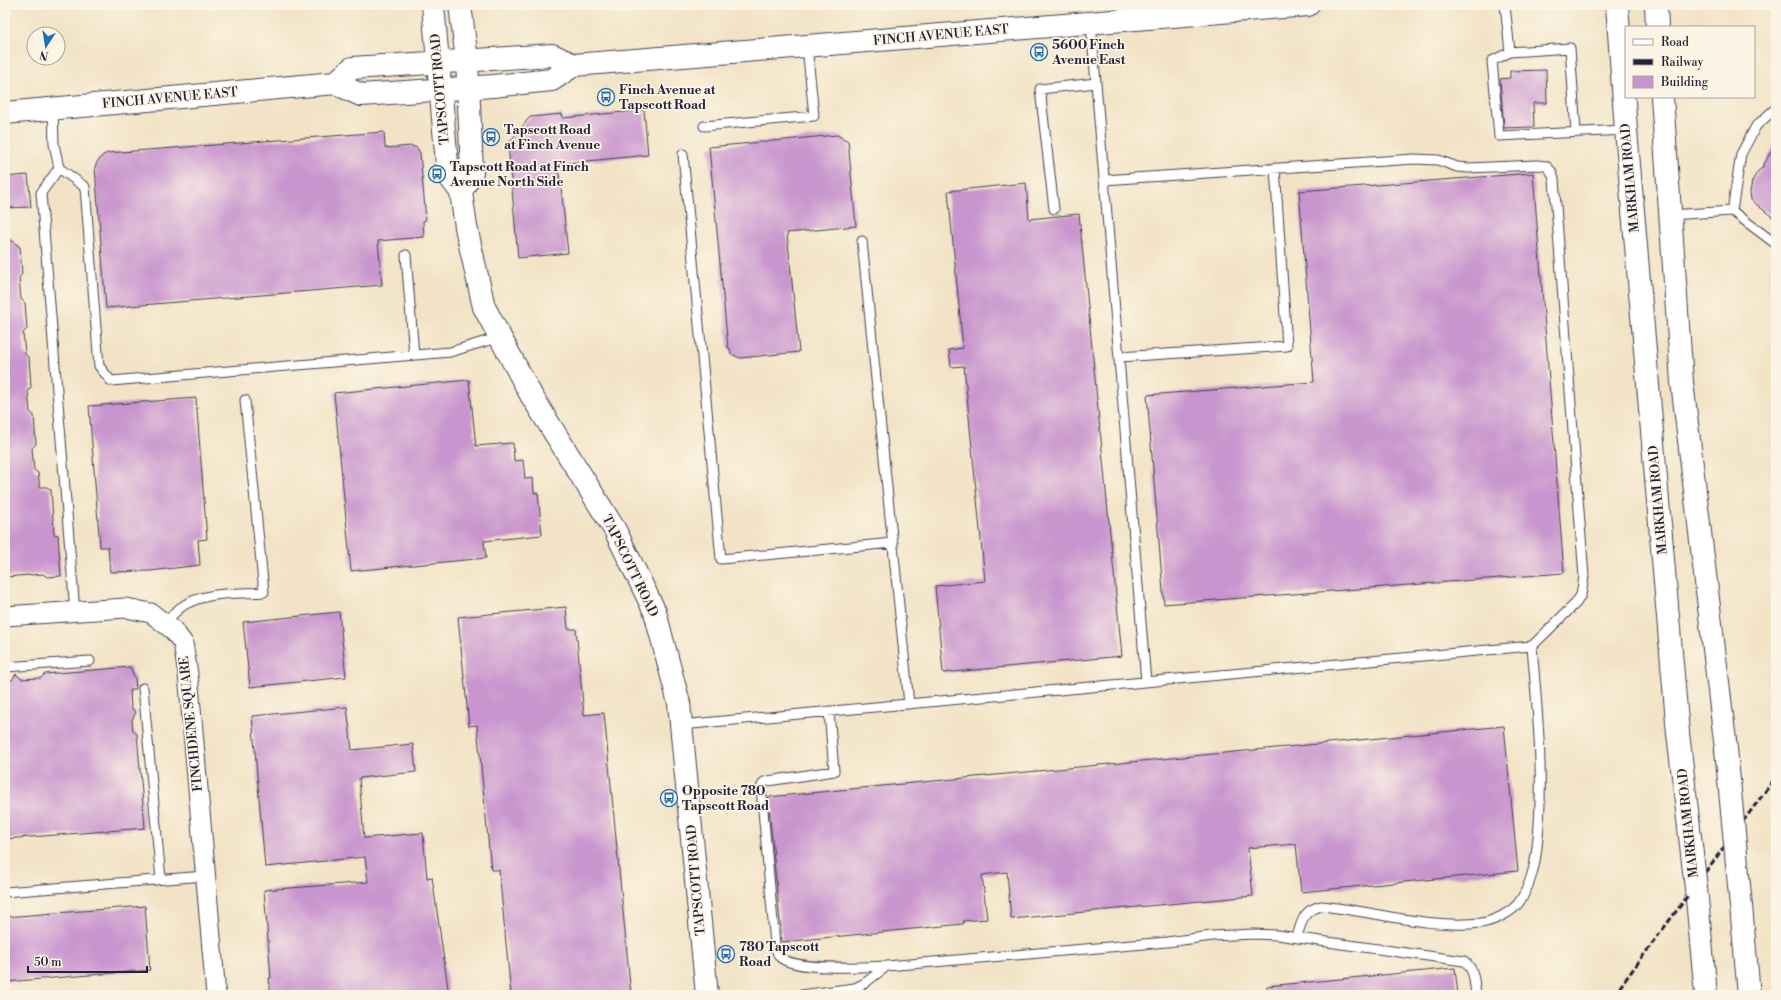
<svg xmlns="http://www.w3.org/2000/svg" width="1781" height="1000" viewBox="0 0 1781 1000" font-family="'Libre Bodoni',serif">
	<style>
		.building { fill: #c995ce }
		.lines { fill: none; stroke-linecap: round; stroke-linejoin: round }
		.lane-casing { stroke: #413f50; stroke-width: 11 }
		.street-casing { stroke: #413f50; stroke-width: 21 }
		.secondary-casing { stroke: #413f50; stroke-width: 24 }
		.primary-casing { stroke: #413f50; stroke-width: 24 }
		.lane { stroke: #fff; stroke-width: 9 }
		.street { stroke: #fff; stroke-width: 19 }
		.secondary { stroke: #fff; stroke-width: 22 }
		.primary { stroke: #fff; stroke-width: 22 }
		.rail { stroke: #22223b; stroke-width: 3; stroke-dasharray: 6 3; stroke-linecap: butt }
		.primary-bridge-casing { stroke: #413f50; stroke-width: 24; stroke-linecap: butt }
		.primary-bridge { stroke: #fff; stroke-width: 22 }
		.labels { text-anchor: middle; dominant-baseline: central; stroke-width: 3.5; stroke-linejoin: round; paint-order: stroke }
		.street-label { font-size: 13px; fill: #22223b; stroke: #fcf5e5 }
		.poi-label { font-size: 13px; font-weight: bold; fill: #22223b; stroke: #fcf5e5; text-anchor: start }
	</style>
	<rect width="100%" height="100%" fill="#fcf5e5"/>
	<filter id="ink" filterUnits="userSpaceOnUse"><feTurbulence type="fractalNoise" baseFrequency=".025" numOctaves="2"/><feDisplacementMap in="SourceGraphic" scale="8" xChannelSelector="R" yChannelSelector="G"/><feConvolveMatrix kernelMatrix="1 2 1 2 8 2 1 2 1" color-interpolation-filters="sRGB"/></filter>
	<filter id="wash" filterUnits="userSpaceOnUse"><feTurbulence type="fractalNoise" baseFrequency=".012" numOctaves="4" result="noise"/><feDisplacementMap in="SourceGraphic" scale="16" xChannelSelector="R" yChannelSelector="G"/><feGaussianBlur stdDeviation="0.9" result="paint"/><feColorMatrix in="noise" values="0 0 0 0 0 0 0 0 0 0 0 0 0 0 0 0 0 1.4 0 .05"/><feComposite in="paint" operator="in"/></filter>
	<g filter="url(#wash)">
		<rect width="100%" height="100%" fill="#f2e3c6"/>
		<g id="blocks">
			<!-- building -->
			<path class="building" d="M1546 70 1547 103H1533L1534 127 1504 128 1500 79 1510 78V71Z
				M644 110 648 155 567 163 568 169 558 170 561 186 568 253 518 258 508 144 530 117 562 114 563 118Z
				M384 132 385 148 412 146 417 148 420 153 426 220 423 221 424 237 378 241 382 285 106 308 95 167 97 162 103 155 108 153Z
				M837 135 848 141 856 226 787 233 799 352 740 358 731 354 730 348H728L709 147Z
				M1776 142V220L1751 200 1750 192 1752 181 1758 171 1762 168Z
				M1533 173 1564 573 1164 604 1147 395 1314 382 1299 191Z
				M28 175 31 207 5 208V177Z
				M1026 183 1029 219 1079 214 1122 656 943 673 935 586 985 581 964 366 951 367 949 350 963 348 948 191Z
				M5 235 20 247 22 274 19 278 21 299 25 303 27 329 23 333 25 354 29 358 31 387 28 390 30 412 34 415 36 444 32 448 34 470 38 473 40 487H47L51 490 54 534 58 535 61 576 47 577 43 574 5 577Z
				M469 380 476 446 513 443 514 461 523 460 525 479 533 478 534 493H538L542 535 484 541 486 558 351 571 334 393Z
				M196 398 207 539 198 540 200 565 150 571 110 572 108 547H100L89 406Z
				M566 607 568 629H576L584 715 604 713 631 995H511L499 870H491L477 725 469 726 458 617Z
				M339 612 346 677 250 687 243 622Z
				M130 667 135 678 136 689 130 690 131 709 136 712 132 720 133 731 137 734 145 828 5 839V681L12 680 16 674 21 679 41 678 45 674Z
				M347 707 352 750 413 744 416 772 359 778 364 838 423 833 427 878 432 877 449 995H271L269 978H271L264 890 368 882 365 857 265 867 252 716Z
				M1504 726 1518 871 1301 892 1296 844 1248 848 1253 896 1011 919 1007 872 982 875 987 919 963 921V924L782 942 768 797Z
				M145 906 150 970 5 982V917Z
				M1455 968 1458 995H1267V986Z"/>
		</g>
	</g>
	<g filter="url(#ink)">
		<use href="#blocks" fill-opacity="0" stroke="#413f50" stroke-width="1"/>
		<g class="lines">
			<!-- lane casing -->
			<g class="lane-casing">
				<path id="lane" d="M1505 5 1510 52
					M1091 23 1146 682
					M1776 108 1756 126 1741 154 1732 211 1776 244
					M53 109 54 144 59 168 85 187 99 366 111 381 450 352 500 337
					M704 126 814 116 807 46
					M1576 132 1570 48 1510 52 1492 61 1499 136 1626 130
					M683 154 721 559 893 543
					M59 168 41 193 75 612
					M1054 209 1040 89 1096 83
					M1670 215 1732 211
					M862 241 909 704
					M406 255 414 355
					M1119 357 1287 346 1275 168
					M165 623C170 618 175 612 180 608 202 591 238 594 264 592L245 400
					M5 667 90 661
					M143 688 161 879
					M829 711 834 771 768 781 764 782 761 788 775 944C776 949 777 955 781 958 799 971 863 967 887 966
					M681 725 1532 646 1576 603 1581 595 1584 577 1554 179 1551 171 1546 166 1537 165 1468 168 1457 167 1438 160 1414 159 1104 180
					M5 892 205 876
					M1297 937C1302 920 1303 910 1322 906 1372 911 1431 929 1481 923 1494 921 1513 912 1520 901 1535 878 1537 852 1539 825 1543 766 1537 706 1532 646
					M801 995 855 988 865 983 887 966 1167 942 1212 936 1253 934 1277 935 1464 961C1475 969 1474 982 1476 995"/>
			</g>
			<!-- street casing -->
			<g class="street-casing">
				<path id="street" d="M5 616 126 608 151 613 173 630 183 643 188 674 216 995"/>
			</g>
			<!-- secondary casing -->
			<g class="secondary-casing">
				<path id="secondary" d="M433 5 448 175 461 192 466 227 484 307 531 395 615 530 655 612 679 703 707 995
					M460 5 467 60 472 172 461 192
					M335 83 352 68 552 55 574 65
					M5 113 335 83 361 95 493 86 552 80 574 65 1308 5"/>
			</g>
			<!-- primary casing -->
			<g class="primary-casing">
				<path id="primary" d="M1617 5 1626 130 1678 733
					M1656 5 1657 27
					M1662 97 1682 382 1726 749
					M1696 888 1706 995
					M1741 906 1749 995"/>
			</g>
			<!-- lane -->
			<use href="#lane" class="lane"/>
			<!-- street -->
			<use href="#street" class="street"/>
			<!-- secondary -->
			<use href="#secondary" class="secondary"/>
			<!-- primary -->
			<use href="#primary" class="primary"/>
			<!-- rail -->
			<path class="rail" d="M1614 995 1776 777"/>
			<!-- primary-bridge casing -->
			<g class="primary-bridge-casing">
				<path id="primary-bridge" d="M1678 733 1696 888
					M1726 749 1741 906"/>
			</g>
			<!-- primary-bridge -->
			<use href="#primary-bridge" class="primary-bridge"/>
		</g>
	</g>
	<!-- icons -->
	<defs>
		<g id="bus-ring" transform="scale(0.9)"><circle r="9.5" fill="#fcf5e5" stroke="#1f6fb2" stroke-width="1.5"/><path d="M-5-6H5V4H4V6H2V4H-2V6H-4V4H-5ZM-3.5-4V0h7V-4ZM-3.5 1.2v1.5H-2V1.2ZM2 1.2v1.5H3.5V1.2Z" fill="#1f6fb2"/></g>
	</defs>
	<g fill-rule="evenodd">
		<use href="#bus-ring" x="1039" y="52"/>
		<use href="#bus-ring" x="606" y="97"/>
		<use href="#bus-ring" x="491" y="137"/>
		<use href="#bus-ring" x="437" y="174"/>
		<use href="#bus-ring" x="669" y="798"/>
		<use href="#bus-ring" x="726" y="954"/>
	</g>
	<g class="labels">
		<!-- street labels -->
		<g class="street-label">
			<text transform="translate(941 35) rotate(-5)">FINCH AVENUE EAST</text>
			<text transform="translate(440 89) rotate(-95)">TAPSCOTT ROAD</text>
			<text transform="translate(170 98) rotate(-5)">FINCH AVENUE EAST</text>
			<text transform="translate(1630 178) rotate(-95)">MARKHAM ROAD</text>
			<text transform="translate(1658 500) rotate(-95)">MARKHAM ROAD</text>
			<text transform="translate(630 566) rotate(64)">TAPSCOTT ROAD</text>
			<text transform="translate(191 724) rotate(-96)">FINCHDENE SQUARE</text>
			<text transform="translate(1688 823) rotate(-96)">MARKHAM ROAD</text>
			<text transform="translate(696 880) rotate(-95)">TAPSCOTT ROAD</text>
		</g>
		<!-- poi labels -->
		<g class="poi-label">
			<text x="1052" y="45">5600 Finch<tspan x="1052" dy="15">Avenue East</tspan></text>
			<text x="619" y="90">Finch Avenue at<tspan x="619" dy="15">Tapscott Road</tspan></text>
			<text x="504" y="130">Tapscott Road<tspan x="504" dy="15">at Finch Avenue</tspan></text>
			<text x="450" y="167">Tapscott Road at Finch<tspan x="450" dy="15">Avenue North Side</tspan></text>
			<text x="682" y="791">Opposite 780<tspan x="682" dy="15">Tapscott Road</tspan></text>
			<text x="739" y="947">780 Tapscott<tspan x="739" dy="15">Road</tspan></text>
		</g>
	</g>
	<!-- margin -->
	<rect width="1781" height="1000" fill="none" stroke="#fcf5e5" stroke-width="20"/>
	<!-- legend -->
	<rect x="1625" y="26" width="130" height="72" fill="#fcf5e5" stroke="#a5a1a1"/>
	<rect x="1633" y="39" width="20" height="6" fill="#ffffff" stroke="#a5a1a1"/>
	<text x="1661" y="46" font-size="12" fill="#22223b">Road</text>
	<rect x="1633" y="59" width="20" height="6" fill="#22223b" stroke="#a5a1a1"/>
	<text x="1661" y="66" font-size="12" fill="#22223b">Railway</text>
	<rect x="1633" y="76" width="20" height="12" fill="#c995ce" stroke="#a5a1a1"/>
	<text x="1661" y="86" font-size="12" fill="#22223b">Building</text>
	<!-- north arrow -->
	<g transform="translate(46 46) rotate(192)"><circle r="19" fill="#fcf5e5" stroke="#a5a1a1"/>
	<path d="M0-3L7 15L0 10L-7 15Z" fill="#1f6fb2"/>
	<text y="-6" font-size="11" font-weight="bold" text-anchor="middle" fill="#22223b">N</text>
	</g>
	<!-- scale -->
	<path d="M28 966v6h119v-6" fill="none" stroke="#22223b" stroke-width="2"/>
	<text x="34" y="966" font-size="12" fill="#22223b" stroke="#fcf5e5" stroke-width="3" paint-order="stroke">50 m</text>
</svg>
